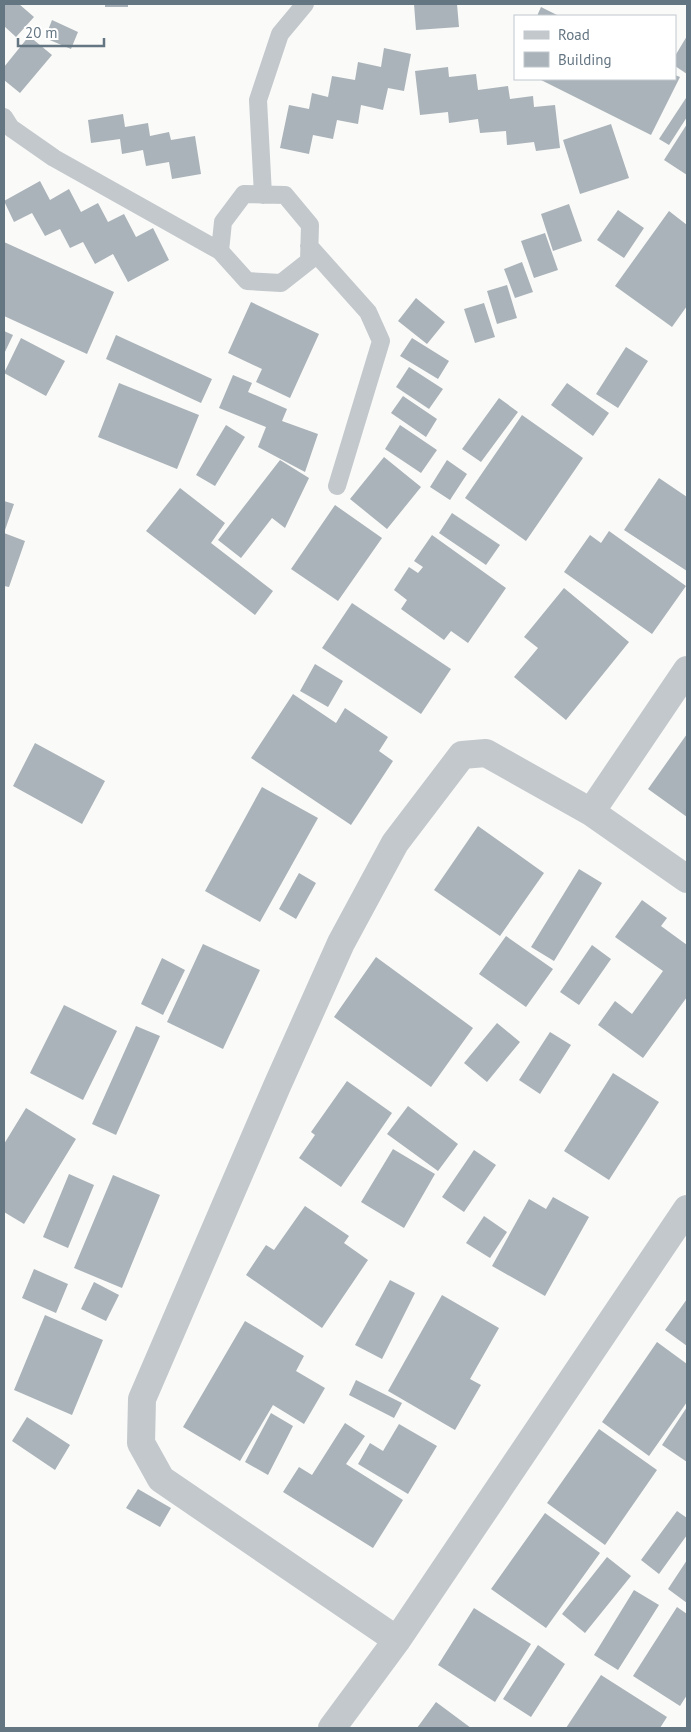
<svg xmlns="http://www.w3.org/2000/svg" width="691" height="1732" viewBox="0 0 691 1732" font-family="'PT Sans',sans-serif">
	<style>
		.building { fill: #aab3b9 }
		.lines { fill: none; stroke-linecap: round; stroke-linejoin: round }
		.lane { stroke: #c3c8cc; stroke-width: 18 }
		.street { stroke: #c3c8cc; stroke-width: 28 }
	</style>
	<rect width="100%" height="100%" fill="#fafaf8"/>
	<!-- building -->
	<path class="building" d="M4 4H19L34 17 16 37 4 26Z
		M105 4H128V7H105Z
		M414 4H457L459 27 416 30Z
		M541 7 559 16H537Z
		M52 20 78 32 71 49 45 38Z
		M29 36 52 55 20 93 4 80V67Z
		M687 36V74L675 66V56Z
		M384 48 411 54 404 91 388 88 383 110 361 105 358 124 337 120 333 139 313 135 309 154 280 148 289 105 309 109 312 93 328 97 332 76 355 80 358 62 381 67Z
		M448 67 449 77 476 74 478 90 508 86 510 99 533 96 534 107 555 105 560 148 536 151 534 142 507 145 506 131 480 133 478 119 449 123 448 112 420 115 415 71Z
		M675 75 680 77 651 135 539 79H675Z
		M686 98 687 117 669 145 659 139Z
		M123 114 125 127 148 123 150 136 169 132 171 140 195 136 201 174 172 179 169 162 146 166 143 150 122 154 120 139 91 143 88 120Z
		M611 124 629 178 580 194 563 140Z
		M687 124V175L664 160Z
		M40 181 50 200 69 189 81 212 98 203 108 222 124 214 136 237 153 228 169 260 128 282 113 254 95 264 83 242 70 248 60 229 45 236 32 213 14 222 4 201Z
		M569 204 582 241 553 251 541 214Z
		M618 210 644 228 624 258 597 240Z
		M669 211 687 225V306L672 327 615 286Z
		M545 233 558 270 534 278 521 241Z
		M4 242 114 292 87 354 4 316Z
		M522 262 533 292 515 298 504 269Z
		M507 285 517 318 497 324 487 291Z
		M416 298 445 322 427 344 398 321Z
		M251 302 319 334 290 398 256 382 262 369 228 353Z
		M484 303 495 337 475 343 464 309Z
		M4 331 13 335 4 354Z
		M116 335 212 379 201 403 106 359Z
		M21 338 65 361 46 396 4 373Z
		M412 338 449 361 438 379 400 356Z
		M626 347 648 361 618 408 596 394Z
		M409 367 443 389 429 409 396 387Z
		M233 375 252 383 248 392 287 409 282 421 318 434 305 472 258 447 266 427 219 408Z
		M119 383 199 415 177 469 98 437Z
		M567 383 609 413 593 436 551 405Z
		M403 396 437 419 426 437 391 413Z
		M499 398 518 412 481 462 462 449Z
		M522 415 583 458 526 541 465 498Z
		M226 425 245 437 215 486 196 475Z
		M400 425 437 450 421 473 385 449Z
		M384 457 421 487 387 529 350 499Z
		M280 460 309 478 285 528 272 518 241 558 218 540Z
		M447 460 467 474 450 500 430 487Z
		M659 478 687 497V571L624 530Z
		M180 488 225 523 211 543 273 591 255 615 146 531Z
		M4 501 14 504 4 533Z
		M335 505 382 538 338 601 291 569Z
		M452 513 500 545 486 565 439 533Z
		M609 531 686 586 652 634 564 572 590 535 601 543Z
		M4 533 25 541 9 587 4 586Z
		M432 535 506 588 468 643 451 631 444 640 401 609 407 600 394 590 409 567 418 573 423 567 414 561Z
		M564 588 629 642 566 720 514 677 538 648 524 637Z
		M352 603 451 669 421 714 322 648Z
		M315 664 343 681 328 707 300 691Z
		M293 694 336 723 345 708 388 737 379 751 393 761 351 825 251 758Z
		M687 734V817L648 789Z
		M35 743 105 781 82 824 13 786Z
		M262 787 318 818 260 922 205 891Z
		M478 826 544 873 500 936 434 890Z
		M579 869 602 883 554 961 531 947Z
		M299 873 316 883 296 919 279 909Z
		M642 900 667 918 661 926 687 945V997L643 1058 598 1025 615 1001 632 1014 663 971 615 937Z
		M506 936 553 969 526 1007 479 974Z
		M203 944 260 970 223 1049 167 1022Z
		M592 945 611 959 579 1005 560 992Z
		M376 957 473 1028 431 1087 334 1017Z
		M162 958 185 970 163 1015 141 1004Z
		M64 1005 117 1031 83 1100 30 1073Z
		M497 1023 520 1042 487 1082 464 1063Z
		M136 1026 160 1036 116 1135 92 1124Z
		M550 1032 571 1045 540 1094 519 1080Z
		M613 1073 659 1102 609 1180 564 1151Z
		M347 1081 392 1113 341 1187 299 1158 315 1135 311 1132Z
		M408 1106 458 1144 438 1171 387 1134Z
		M26 1108 76 1139 24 1224 4 1212V1144Z
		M393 1149 435 1174 404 1228 361 1202Z
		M474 1150 496 1165 464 1212 442 1197Z
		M69 1174 94 1185 68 1248 43 1237Z
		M113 1175 160 1195 122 1288 74 1268Z
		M553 1197 589 1217 545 1296 492 1266 529 1199 546 1209Z
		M305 1206 349 1236 344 1243 368 1260 322 1328 246 1275 266 1245 274 1250Z
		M484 1216 507 1232 490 1258 466 1243Z
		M34 1269 68 1284 56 1313 22 1298Z
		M390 1280 415 1293 382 1359 355 1345Z
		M94 1282 119 1295 106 1321 81 1309Z
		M442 1295 499 1328 470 1379 481 1385 455 1430 388 1391Z
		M687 1299V1346L665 1330Z
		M45 1315 103 1340 72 1415 14 1390Z
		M245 1321 304 1356 296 1371 325 1388 304 1424 273 1405 240 1461 183 1427Z
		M657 1342 687 1364V1402L649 1456 602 1422Z
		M356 1380 402 1403 394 1418 349 1395Z
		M687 1407V1462L662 1445Z
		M271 1413 293 1426 268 1475 245 1462Z
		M27 1417 70 1445 55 1470 12 1441Z
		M345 1423 365 1436 346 1464 403 1500 373 1548 283 1492 299 1467 312 1475Z
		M399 1424 437 1446 408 1494 358 1464 370 1443 383 1451Z
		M599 1429 657 1470 605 1545 547 1503Z
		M138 1489 171 1508 160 1527 126 1508Z
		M677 1511 687 1518V1535L659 1574 641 1560Z
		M545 1513 600 1553 546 1628 491 1589Z
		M607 1557 631 1576 585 1633 562 1614Z
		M687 1560V1603L668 1589Z
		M634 1590 659 1605 618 1670 594 1655Z
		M677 1607 687 1614V1695L680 1706 633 1676Z
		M474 1608 531 1644 495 1702 438 1665Z
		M538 1645 565 1664 531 1717 503 1699Z
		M601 1675 667 1717 660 1728H566Z
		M436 1702 471 1728H417Z"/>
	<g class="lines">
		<!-- lane -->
		<path class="lane" d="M4 117 11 128 54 158 220 251
			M244 194 285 195 310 225 309 261 281 283 247 281 220 251 223 222Z
			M263 195 258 100 280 34 305 4
			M309 246 368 312 381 341 337 486"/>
		<!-- street -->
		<path class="street" d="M591 812 687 670
			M397 1640 161 1479 141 1443 142 1399 277 1086 341 943 395 843 462 755 486 753 591 812 687 879
			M332 1728 397 1640 687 1209"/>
	</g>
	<!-- border -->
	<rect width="691" height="1732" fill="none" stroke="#657683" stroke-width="10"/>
	<!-- legend -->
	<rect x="514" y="15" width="162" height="65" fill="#ffffff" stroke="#c1c8cd"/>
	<rect x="524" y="31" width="25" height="8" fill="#c3c8cc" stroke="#c1c8cd"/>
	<text x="558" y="40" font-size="15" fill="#657683">Road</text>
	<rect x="524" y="52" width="25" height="15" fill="#aab3b9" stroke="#c1c8cd"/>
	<text x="558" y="65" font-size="15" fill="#657683">Building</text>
	<!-- scale -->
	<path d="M18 38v8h86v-8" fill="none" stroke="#657683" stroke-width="2.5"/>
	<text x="25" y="38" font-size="15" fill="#657683" stroke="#ffffff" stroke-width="4" paint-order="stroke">20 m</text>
</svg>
